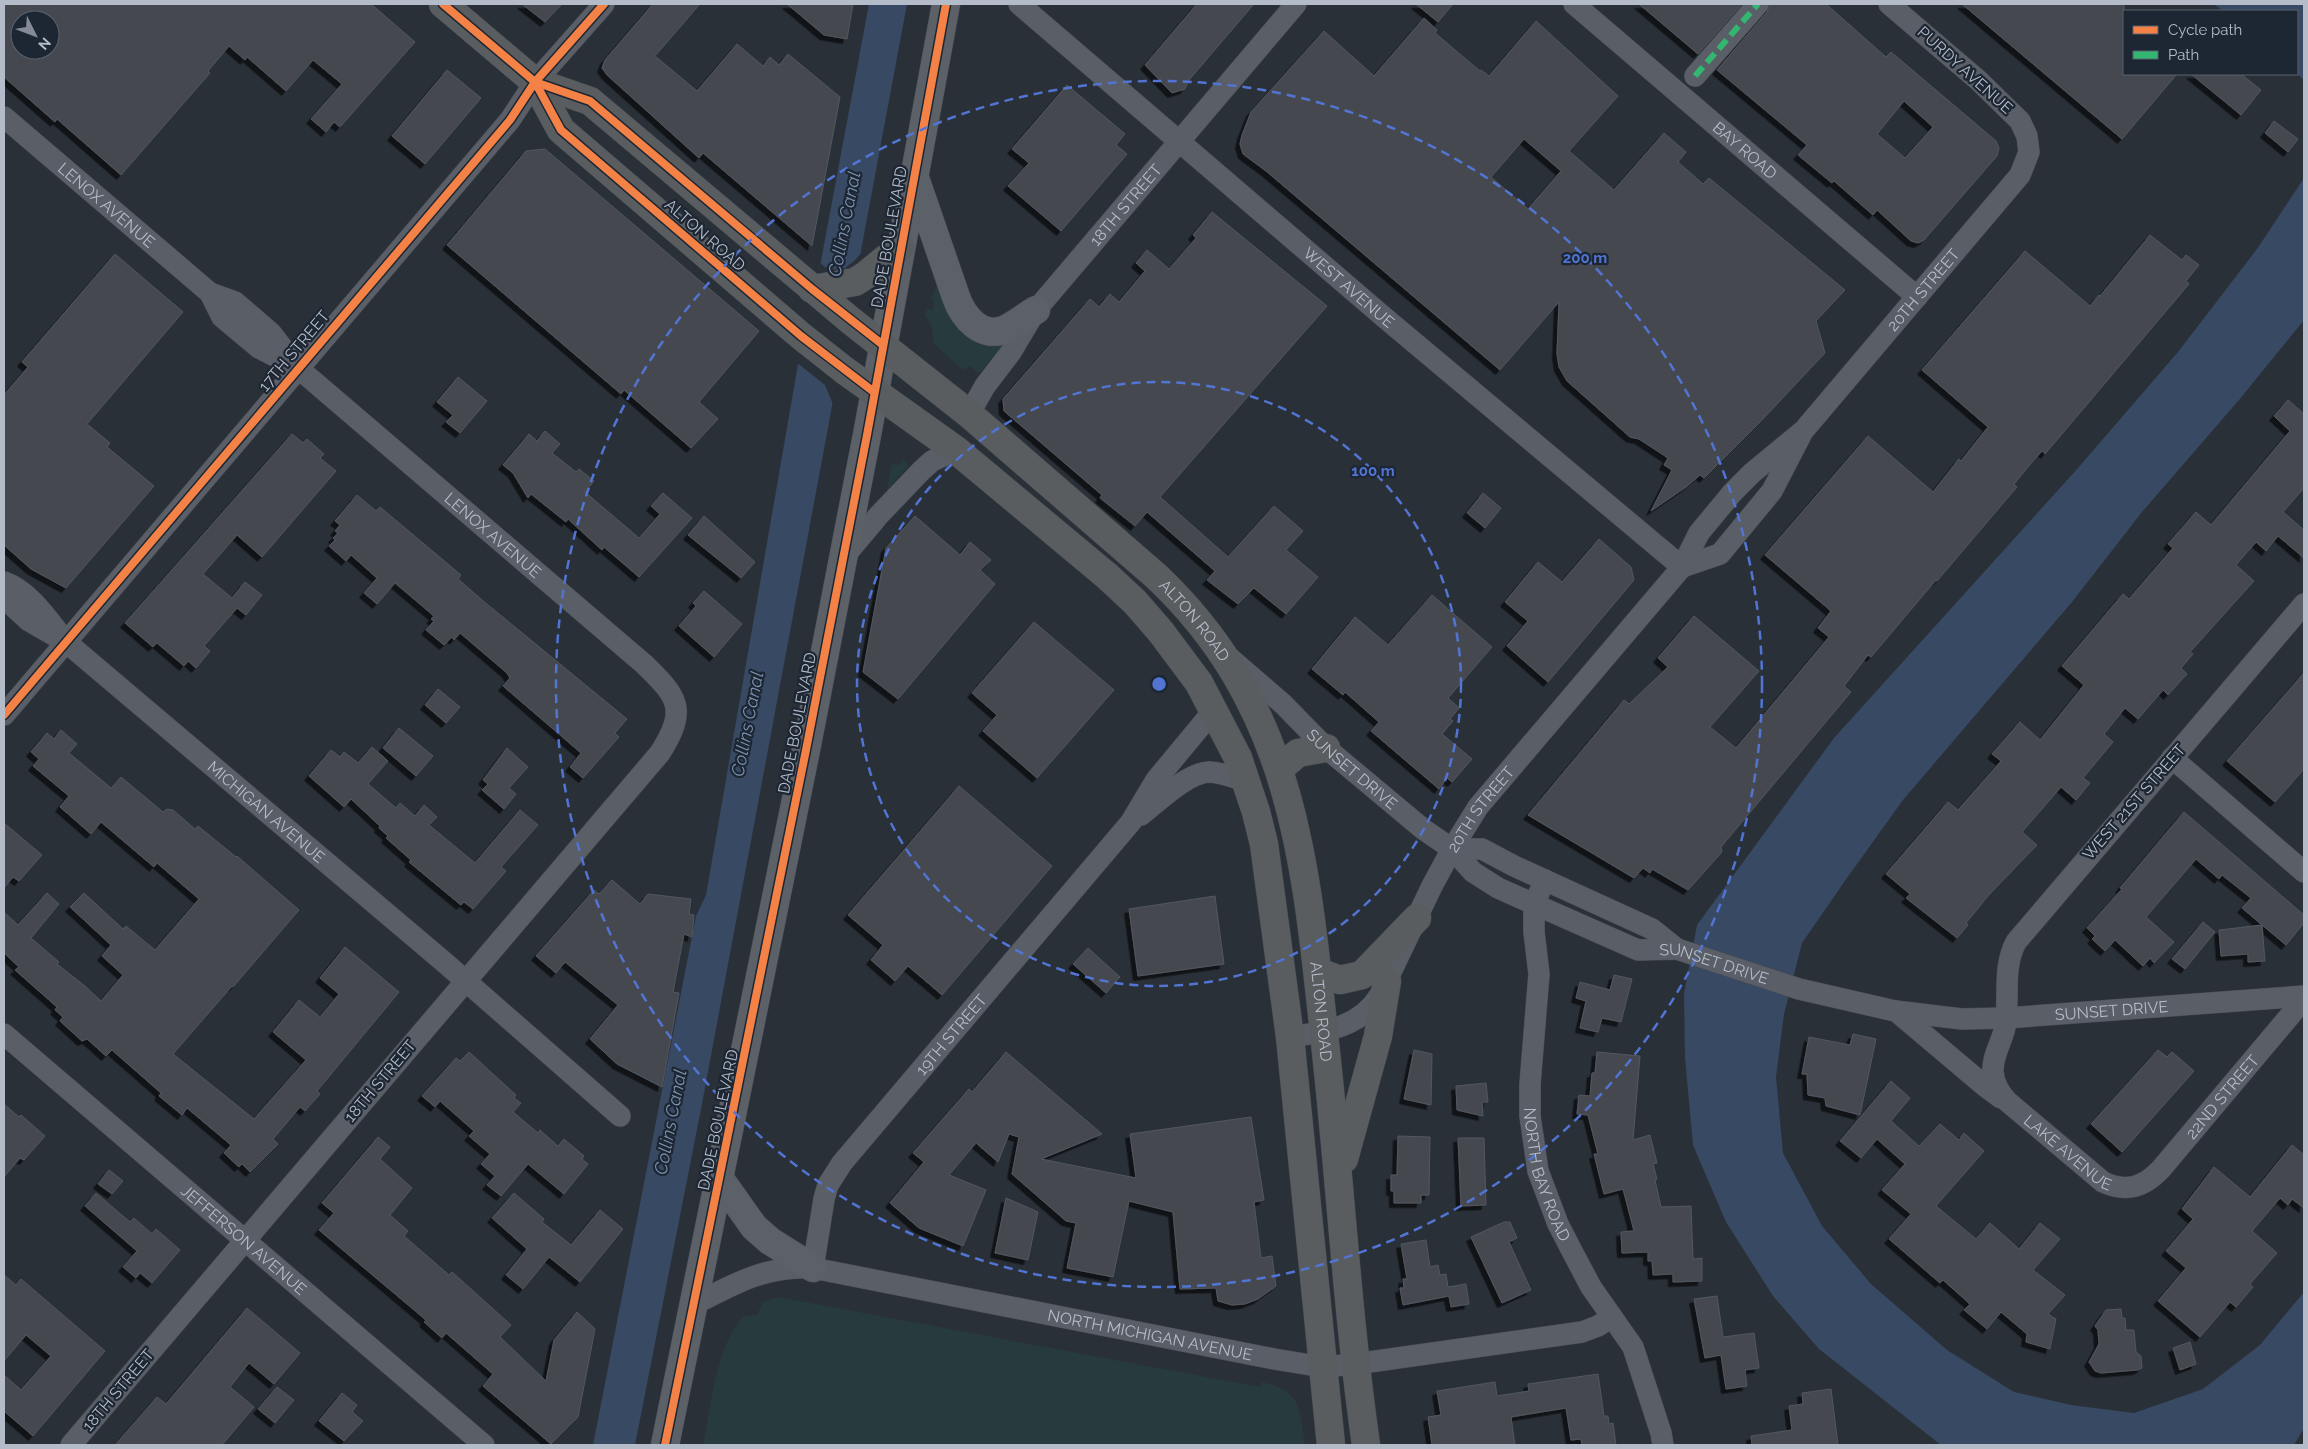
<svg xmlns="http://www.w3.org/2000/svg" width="2308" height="1449" viewBox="0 0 2308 1449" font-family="Raleway,sans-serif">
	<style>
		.green { fill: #273a3e }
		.water { fill: #384963 }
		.pier { fill: #2a3038 }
		.building { fill: #444950; stroke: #52575f; fill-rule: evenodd; filter: url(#shadow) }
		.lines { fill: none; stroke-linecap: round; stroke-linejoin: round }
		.minor-casing { stroke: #484c53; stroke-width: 22 }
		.major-casing { stroke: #484c55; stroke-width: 29 }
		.highway-casing { stroke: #474c53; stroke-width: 29 }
		.minor { stroke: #5a5e66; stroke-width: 21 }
		.major { stroke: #5c6168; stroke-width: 28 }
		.highway { stroke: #5a5d60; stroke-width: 28 }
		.quiet { stroke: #33b770; stroke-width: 6; stroke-dasharray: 12 6; stroke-linecap: butt }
		.cycleway-casing { stroke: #1d2633; stroke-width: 11 }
		.cycleway { stroke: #f48246; stroke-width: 8 }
		.ring { fill: none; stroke: #5274d3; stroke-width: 2.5; stroke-dasharray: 9 6 }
		.labels { text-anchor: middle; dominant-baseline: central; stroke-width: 4.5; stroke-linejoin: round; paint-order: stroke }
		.street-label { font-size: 16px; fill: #b4bcc9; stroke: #1d2633 }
		.water-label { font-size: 18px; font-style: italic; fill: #7c92b1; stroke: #1d2633 }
		.centre { fill: #5274d3; stroke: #1d2633; stroke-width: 2.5 }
		.ring-label { font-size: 15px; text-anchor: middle; font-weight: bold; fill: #5274d3; stroke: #1d2633; stroke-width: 4.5; stroke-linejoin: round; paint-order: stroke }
	</style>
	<defs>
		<filter id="shadow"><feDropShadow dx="-4.5" dy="4.5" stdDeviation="0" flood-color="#0009"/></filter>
	</defs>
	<rect width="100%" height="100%" fill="#2a3038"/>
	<!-- green -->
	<path class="green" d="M938 259 1005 342 979 374 970 366 963 370 933 343 932 326 925 316 927 309 933 310 934 301 931 300 938 281 933 279Z
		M903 460 909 465 887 490 892 464 899 465Z
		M778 1297 1260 1387 1262 1382C1303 1391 1299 1410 1305 1445H703C712 1401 714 1354 742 1317L757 1315 763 1302Z"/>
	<!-- water -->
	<path class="water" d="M869 4H907L702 1104 635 1445H593L696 916 706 895 798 364 821 261Z
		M2214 4H2304V80L2297 74V11H2223Z
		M2304 178V320L2239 400 2142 512 2072 602 1903 800 1847 878 1802 943 1784 1014 1776 1077 1783 1153 1822 1226 1871 1284 1947 1350 2014 1392 2071 1405 2134 1413 2203 1389 2260 1345 2304 1292V1428L2294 1445H1941L1819 1349 1773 1296 1726 1222 1693 1145 1685 1058 1684 994 1697 925 1834 738 2078 468 2178 352 2257 249Z"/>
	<!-- pier -->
	<path class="pier" d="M865 249 834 407 825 385 796 362 818 261 825 267 838 270 845 268 854 261Z"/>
	<!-- building -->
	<path class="building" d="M4 4H371L415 42 340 127 334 122 326 132 311 119 342 84 313 60 286 91 247 57 245 60 229 46 208 71 210 73 121 175 57 119 55 122 4 77ZM20 20H50V50H20Z
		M522 4H562L545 22Z
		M653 4H700L655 56 697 91 737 44 763 66 770 57 779 65 788 54 840 97 812 246 703 153 699 158 607 75 602 68 605 60Z
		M787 4H853L847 39 824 35Z
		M1197 4H1254L1189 80 1185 89 1172 93 1145 65Z
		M1416 4H1453L1438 22Z
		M1639 4H1742L1698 54Z
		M1770 4H1826L1886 57 1891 52 1996 141 1999 148 1997 156 1924 240 1918 243 1911 241 1877 210 1873 215 1834 181 1832 183 1798 155 1807 145 1717 70 1767 12ZM1904 101 1933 127 1905 158 1877 134Z
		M1962 4H2124V74H2177L2122 139Z
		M1424 18 1437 30 1435 33 1480 71 1481 70 1489 76 1536 21 1618 96 1569 151 1614 190 1664 133 1686 152 1678 162 1703 184 1709 178 1845 290 1816 321 1825 353 1763 419 1704 478 1700 475 1686 487 1651 511 1672 470 1664 465 1668 458 1639 439 1630 437 1567 381 1559 367 1557 354 1559 302 1500 370 1266 171 1243 154 1240 144 1242 135 1251 112 1324 31 1374 76ZM1524 139 1561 171 1528 209 1491 177Z
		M447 70 481 98 425 164 392 136Z
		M2191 74H2241L2261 90 2241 115Z
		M1067 85 1125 134 1116 145 1127 154 1061 231 1008 186 1029 163 1012 149Z
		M2274 121 2298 139 2288 152 2265 133Z
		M545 149 759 331 699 402 718 419 691 448 624 390 621 394 447 245 526 151Z
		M1212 212 1327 306 1160 497 1228 557 1274 506 1303 531 1286 550 1318 577 1286 614 1254 588 1238 604 1207 580 1215 571 1147 512 1135 526 1100 498 1102 495 1004 411 1003 399 1090 299 1099 307 1110 294 1119 302 1145 271 1136 263 1147 250 1169 269 1196 238 1193 235Z
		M2150 235 2182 260 2186 255 2199 265 2186 281 2189 284 2045 454 2042 451 2033 461 2014 484 2017 487 1937 581 1936 580 1871 657 1868 655 1844 686 1851 692 1721 847 1722 852 1688 890 1652 869 1650 873 1643 868 1634 878 1528 815 1624 700 1629 704 1668 667 1658 658 1694 616 1759 671 1710 727 1736 748 1829 637 1818 628 1831 611 1765 555 1868 436 1933 492 1959 459 1961 461 1988 427 1922 370 2025 251 2090 306 2099 295 2100 296Z
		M115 254 183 312 87 424 110 443 107 447 154 486 66 588 31 569 4 545V395L28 367 22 362Z
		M458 377 487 401 460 433 446 422 453 415 437 402Z
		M2288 400 2304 414V488L2283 512 2304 530V558L2278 536 2266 551 2256 542 2236 565 2254 581 2190 652 2193 654 2181 668 2187 674 2168 695 2163 690 2138 719 2125 708 2104 734 2113 742 2083 778 2090 783 2076 800 2061 787 2022 832 2037 845 1988 896 1966 923 1968 925 1957 938 1906 898 1910 894 1886 874 1948 802 1958 810 2001 761 1992 754 2020 722 2040 740 2084 685 2062 666 2123 594 2129 599 2173 548 2168 544 2196 512 2211 525 2290 431 2274 416Z
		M545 431 560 444 552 453 576 472 579 469 594 481 585 492 639 538 660 514 651 506 663 493 692 518 639 577 604 547 602 550 568 519 566 522 531 494 528 498 513 473 503 465 529 434 537 441Z
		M292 434 303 443 307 439 324 454 320 458 336 471 262 557 237 535 203 574 232 598 245 582 262 595 246 615 237 608 204 646 210 651 196 668 188 661 184 666 157 643 153 647 125 623Z
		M1483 493 1501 508 1485 528 1467 513Z
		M357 495 376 511 380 507 461 575 458 579 482 600 627 719 615 733 619 737 583 778 570 767 581 753 503 686 510 678 507 673 460 633 454 640 452 637 444 645 426 630 434 621 431 619 434 616 395 583 377 604 364 593 377 578 351 555 346 561 329 546 335 540 333 538 338 533 335 531 340 525 335 521Z
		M704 516 755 562 741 578 688 535Z
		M915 516 960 555 970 542 991 560 980 570 995 584 898 699 863 672 886 548Z
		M1599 539 1631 567 1634 580 1548 682 1507 646 1528 621 1505 602 1538 562 1562 582Z
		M704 591 742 624 714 657 679 626 696 606 693 603Z
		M1432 595 1492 647 1448 698 1459 708 1450 719 1453 721 1442 734 1472 759 1452 782 1447 778 1439 789 1371 731 1379 722 1345 692 1343 695 1312 669 1355 617 1388 645Z
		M1034 622 1114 690 1037 778 983 731 997 715 972 693Z
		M2304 673V769L2275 802 2227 761Z
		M438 689 460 707 446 723 425 705Z
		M399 728 433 756 416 776 383 748Z
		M61 730 77 744 69 753 111 788 121 777 163 812 167 809 173 810 195 829 198 826 236 857 237 856 299 910 233 987 232 986 173 1054 254 1119 306 1060 273 1032 299 1000 320 1017 339 994 320 978 345 947 399 992 317 1091 320 1094 305 1111 300 1107 273 1139 278 1144 250 1172 242 1164 239 1167 224 1153 231 1145 187 1108 182 1115 159 1096 161 1093 112 1050 106 1056 87 1039 82 1041 60 1021 63 1017 55 1010 57 1007 15 970 19 967 4 953V912L18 925 47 893 59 904 31 938 59 962 57 964 85 986 101 1001 123 975 102 956 111 945 70 907 84 893 123 929 126 926 155 950 199 899 157 863 154 867 101 822 91 834 60 807 69 796 33 766 39 759 31 752 47 733 54 739Z
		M372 747 388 761 368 784 396 808 400 803 415 816 424 805 437 817 429 825 475 863 520 810 538 825 501 867 506 871 473 909 464 902 461 905 409 862 411 860 386 838 388 836 379 828 380 826 351 799 344 807 309 776 331 750 340 757 344 752 358 763Z
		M507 748 528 767 509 788 516 794 504 809 482 790 488 784 483 780Z
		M959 786 1052 866 942 995 908 966 895 981 871 960 883 945 848 915Z
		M2184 812 2304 915V923L2286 945 2242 908 2251 898 2222 875 2219 879 2196 859 2146 917 2174 942 2154 963 2150 958 2143 966 2115 940 2105 951 2092 939 2095 936 2087 928 2122 889 2120 888Z
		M4 823 42 855 19 881 13 877 4 888Z
		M612 880 640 904 648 894 691 899 689 914 694 915 692 937 684 934 673 992 679 993 662 1087 617 1064 590 1039 618 1005 565 962 556 973 536 956 594 890 599 894Z
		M1215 896 1224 964 1138 976 1129 909Z
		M2203 922 2215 932 2185 969 2172 959Z
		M2262 925 2265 961 2248 962V954L2221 956 2219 930Z
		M1088 948 1120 977 1106 993 1073 964Z
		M1614 975 1632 979 1621 1022 1602 1018 1598 1032 1580 1028 1586 1001 1576 998 1580 982 1610 990Z
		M1853 1034 1876 1039 1860 1115 1826 1106 1825 1098 1808 1095 1807 1074H1802L1809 1037 1850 1045Z
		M1414 1050 1432 1054 1431 1105 1404 1099Z
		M2158 1050 2167 1057 2172 1052 2194 1071 2122 1152 2091 1124Z
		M469 1052 516 1095 514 1098 521 1103 513 1112 538 1133 540 1130 558 1146 564 1139 584 1156 582 1159 588 1164 564 1194 528 1164 501 1196 487 1185 495 1176 481 1164 490 1154 469 1136 474 1131 440 1101 435 1107 422 1096 456 1058 460 1061Z
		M1006 1052 1102 1134 1041 1159 1136 1178 1130 1134 1251 1117 1264 1200 1254 1202 1261 1258 1272 1256 1276 1286 1258 1299 1245 1304 1232 1305 1218 1301 1216 1288 1180 1289 1173 1212 1129 1201 1113 1277 1067 1268 1076 1223 1066 1221 1012 1174 1019 1137 1009 1134 998 1162 976 1143 949 1175 986 1190 963 1246 919 1228 890 1203 924 1162 913 1153 969 1089 972 1092Z
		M1597 1052 1640 1056 1633 1140 1650 1135 1657 1163 1653 1164 1657 1179 1655 1180 1661 1207 1691 1206 1693 1259 1702 1258V1281L1673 1282V1274L1653 1275 1652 1261H1648V1252L1622 1253 1621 1232 1634 1231 1623 1189 1604 1194 1594 1154H1598L1588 1115 1577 1114 1579 1095 1590 1096 1592 1073H1595Z
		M1891 1081 1910 1098 1891 1121 1919 1146 1940 1124 1959 1140 1964 1133 1984 1151 1936 1206 1976 1239 1990 1223 2019 1249 2040 1223 2060 1239 2033 1270 2065 1295 2048 1314 2056 1319 2050 1349 2026 1342 2027 1334 2001 1312 1987 1329 1964 1310 1970 1304 1943 1280 1940 1283 1889 1239 1911 1214 1882 1190 1905 1164 1877 1139 1861 1158 1840 1141Z
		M1486 1083 1488 1102H1482L1483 1116 1457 1110 1456 1086Z
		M4 1104 19 1117 21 1115 45 1136 24 1160 20 1158 4 1177Z
		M1398 1136 1430 1137 1429 1195H1421V1203H1394V1191H1391V1175H1397Z
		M378 1137 390 1147 380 1159 412 1188 390 1215 408 1231 404 1236 449 1275 452 1272 511 1325 500 1337 546 1381 554 1340 577 1312 595 1329 578 1417 551 1444 483 1386 493 1374 446 1333 442 1338 424 1322 426 1320 319 1230 334 1213 322 1203Z
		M1458 1138H1484L1486 1205 1461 1206Z
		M2292 1145 2304 1155V1208L2292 1199 2288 1205 2280 1198 2252 1231 2277 1253 2250 1284 2253 1287 2236 1307 2230 1302 2200 1337 2158 1301 2186 1268 2166 1251 2193 1219 2182 1209 2214 1167 2250 1197Z
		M109 1170 123 1181 112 1194 98 1184Z
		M96 1193 130 1222 134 1218 152 1234 156 1229 180 1250 152 1283 140 1273 136 1278 123 1267 137 1251 85 1206Z
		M514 1193 544 1219 542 1222 571 1245 600 1210 623 1229 580 1282 549 1257 523 1289 506 1275 527 1249 492 1218Z
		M1006 1198 1038 1212 1028 1260 995 1253Z
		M1504 1222H1510L1517 1238 1509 1242 1531 1290 1502 1303 1471 1237Z
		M1426 1240 1430 1267 1438 1265 1440 1275 1446 1274 1448 1287 1466 1284 1469 1304 1451 1307 1449 1296 1403 1305 1400 1288H1404L1403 1279H1407L1401 1244Z
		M4 1275 16 1285 21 1279 105 1351 33 1436 4 1411V1375L21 1390 51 1356 26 1335 4 1361Z
		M1717 1296 1723 1337 1754 1333 1759 1368 1745 1370 1747 1386 1726 1389 1721 1355 1705 1358 1694 1299Z
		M247 1308 300 1353 274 1384 249 1363 230 1387 254 1407 222 1445H115L157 1397 166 1404Z
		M2121 1309 2122 1318H2125L2126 1330H2134L2136 1352 2141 1356 2142 1368 2137 1370 2101 1373 2095 1371 2089 1362 2099 1344 2098 1330 2095 1326 2106 1310Z
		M2190 1342 2196 1364 2180 1370 2173 1348Z
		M1598 1374 1604 1416H1608L1609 1424 1613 1423 1616 1445H1582L1581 1439 1571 1440 1566 1408 1511 1417 1515 1445H1432L1428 1417 1441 1415 1437 1391 1495 1382 1497 1396 1529 1391 1528 1384Z
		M277 1387 294 1400 275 1423 258 1409Z
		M1831 1389 1838 1445H1752L1751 1436 1792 1430 1789 1406 1803 1404 1802 1393Z
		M342 1393 357 1405 352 1412 363 1421 344 1441 319 1421Z"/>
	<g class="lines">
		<!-- minor casing -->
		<g class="minor-casing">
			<g id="minor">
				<path id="s1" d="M1019 4 1385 318 1682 567"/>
				<path id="s2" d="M1574 4 1917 297"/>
				<path d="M1695 76 1758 4"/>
				<path id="s3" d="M4 117 210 293 235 302 256 320 271 333 298 368 644 664C678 697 688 709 660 753L71 1445"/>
				<path d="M210 293 222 317 259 348 294 366"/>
				<path id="s4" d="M969 414 985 386 1011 352 1036 310 1296 4"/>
				<path d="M843 558 879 515 921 471 932 461 956 450"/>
				<path d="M1682 567 1720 554 1772 491 1801 435"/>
				<path id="s5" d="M4 582C30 591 49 621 66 642L444 962 620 1116"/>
				<path d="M4 598 29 621 57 637"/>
				<path id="s6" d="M2304 604 2016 942C2002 968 2010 999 2005 1027 2002 1042 1992 1056 1993 1072 1994 1084 1999 1093 2008 1102L2103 1182C2127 1193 2144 1187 2161 1169L2304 999"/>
				<path id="s7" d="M1231 659 1283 704 1326 748 1423 829 1452 849 1473 872 1498 888 1534 904 1638 950 1677 949 1799 989 1895 1011 1962 1019 2006 1018 2304 996"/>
				<path d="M4 715 510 120 535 82 604 4"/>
				<path d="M2172 758 2304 872"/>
				<path d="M1141 815C1159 801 1187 773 1209 772 1222 772 1235 778 1247 782"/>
				<path d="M1452 849H1482L1514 866 1652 929 1677 949"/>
				<path id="s8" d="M1545 880 1534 904V932L1539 974 1530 1084V1116L1538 1171 1558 1224 1573 1253 1591 1287 1633 1347 1661 1433 1663 1445"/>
				<path d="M1896 1011 1986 1087 2001 1098"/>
				<path id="s9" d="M4 1034 484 1445"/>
				<path id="s10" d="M1290 1037C1324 1032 1360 1028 1380 995L1432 886 1452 849 1478 807 1682 567 1699 533 1733 492 1752 473 1804 430 2020 175 2029 152 2027 136 2020 121 1978 80 1889 4"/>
				<path id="s11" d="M813 1268 824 1199 828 1185 842 1163 1131 822 1156 780 1214 710"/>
				<path id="s12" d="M693 1305C734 1284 766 1265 813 1268L1274 1359 1323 1367 1355 1364 1582 1332 1598 1326 1612 1317"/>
			</g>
		</g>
		<!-- major casing -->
		<g class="major-casing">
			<path id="major" d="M914 175 956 297C963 317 982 340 1006 329 1016 324 1026 316 1036 310
				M720 1179 754 1227 770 1241 813 1268
				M665 1445 806 750 867 435 946 4"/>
		</g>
		<!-- highway casing -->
		<g class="highway-casing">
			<g id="highway">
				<path d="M443 4 535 82 561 130 801 336 844 370 956 450 1107 576 1135 602 1161 632 1199 683 1238 758 1256 812 1264 844 1290 1037 1331 1445"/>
				<path id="s13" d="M535 82 590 101 850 320 969 414 1156 576C1295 707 1306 866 1325 1043 1340 1177 1347 1312 1366 1445"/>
				<path d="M812 289 855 282 866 275 900 247"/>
				<path d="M1279 769 1298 753 1326 748"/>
				<path d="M1318 972 1340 980 1362 975 1417 918"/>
				<path d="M1344 1159 1378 1036 1387 981"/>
			</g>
		</g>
		<!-- minor -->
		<use href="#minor" class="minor"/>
		<!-- major -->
		<use href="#major" class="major"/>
		<!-- highway -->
		<use href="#highway" class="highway"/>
		<!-- quiet -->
		<path class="quiet" d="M1695 76 1758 4"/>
		<!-- cycleway casing -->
		<g class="cycleway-casing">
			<path id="cycleway" d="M443 4 535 82 561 130 801 336 874 392
				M535 82 590 101 812 289 883 345
				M4 715 510 120 535 82 604 4
				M665 1445 806 750 867 435 946 4"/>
		</g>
		<!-- cycleway -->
		<use href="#cycleway" class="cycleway"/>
	</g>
	<!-- distance rings -->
	<g class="ring">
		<circle cx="1159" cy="684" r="302"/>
		<circle cx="1159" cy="684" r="603"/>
	</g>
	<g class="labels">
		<!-- street labels -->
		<g class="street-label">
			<text transform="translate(1965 70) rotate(42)">PURDY AVENUE</text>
			<text stroke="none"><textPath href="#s2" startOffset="225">BAY ROAD</textPath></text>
			<text stroke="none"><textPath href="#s4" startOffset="262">18TH STREET</textPath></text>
			<text stroke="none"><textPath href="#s3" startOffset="135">LENOX AVENUE</textPath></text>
			<text transform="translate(705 235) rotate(41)">ALTON ROAD</text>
			<text transform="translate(889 237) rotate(-80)">DADE BOULEVARD</text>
			<text stroke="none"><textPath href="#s1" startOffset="435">WEST AVENUE</textPath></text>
			<text stroke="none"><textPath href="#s10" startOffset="1000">20TH STREET</textPath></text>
			<text transform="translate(294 351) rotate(-50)">17TH STREET</text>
			<text stroke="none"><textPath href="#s3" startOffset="646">LENOX AVENUE</textPath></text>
			<text stroke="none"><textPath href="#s13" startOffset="856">ALTON ROAD</textPath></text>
			<text transform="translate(797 723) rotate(-79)">DADE BOULEVARD</text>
			<text stroke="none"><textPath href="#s7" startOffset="164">SUNSET DRIVE</textPath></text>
			<text transform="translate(2134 802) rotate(-49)">WEST 21ST STREET</text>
			<text stroke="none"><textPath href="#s10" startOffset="315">20TH STREET</textPath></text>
			<text stroke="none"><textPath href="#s5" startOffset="350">MICHIGAN AVENUE</textPath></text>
			<text stroke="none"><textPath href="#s7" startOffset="584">SUNSET DRIVE</textPath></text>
			<text stroke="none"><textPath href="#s7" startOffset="989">SUNSET DRIVE</textPath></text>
			<text stroke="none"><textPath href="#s13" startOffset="1275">ALTON ROAD</textPath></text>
			<text stroke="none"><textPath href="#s11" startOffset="279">19TH STREET</textPath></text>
			<text transform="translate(380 1081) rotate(-50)">18TH STREET</text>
			<text stroke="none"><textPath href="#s6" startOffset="895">22ND STREET</textPath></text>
			<text transform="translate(718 1120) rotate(-78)">DADE BOULEVARD</text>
			<text stroke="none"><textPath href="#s6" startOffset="690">LAKE AVENUE</textPath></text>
			<text stroke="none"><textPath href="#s8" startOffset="300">NORTH BAY ROAD</textPath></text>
			<text stroke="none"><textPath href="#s9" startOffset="316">JEFFERSON AVENUE</textPath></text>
			<text stroke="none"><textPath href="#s12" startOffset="471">NORTH MICHIGAN AVENUE</textPath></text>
			<text transform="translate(118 1390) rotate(-50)">18TH STREET</text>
		</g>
		<!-- water labels -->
		<g class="water-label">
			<text transform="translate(844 224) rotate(-79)">Collins Canal</text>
			<text transform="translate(747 724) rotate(-79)">Collins Canal</text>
			<text transform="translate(670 1122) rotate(-79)">Collins Canal</text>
		</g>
	</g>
	<circle cx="1159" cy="684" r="8" class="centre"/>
	<g class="ring-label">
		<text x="1585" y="263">200 m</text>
		<text x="1373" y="476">100 m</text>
	</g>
	<!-- border -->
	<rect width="2308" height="1449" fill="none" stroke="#b4bcc9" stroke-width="10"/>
	<!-- legend -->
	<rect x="2123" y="10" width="175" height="65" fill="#1d2633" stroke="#59626f"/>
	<rect x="2133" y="26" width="25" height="8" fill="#f48246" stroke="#59626f"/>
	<text x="2168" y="35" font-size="15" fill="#b4bcc9">Cycle path</text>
	<rect x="2133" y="51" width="25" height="8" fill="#33b770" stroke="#59626f"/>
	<text x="2168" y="60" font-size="15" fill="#b4bcc9">Path</text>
	<!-- north arrow -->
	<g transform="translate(35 35) rotate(132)"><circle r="24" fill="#1d2633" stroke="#59626f"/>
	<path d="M0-4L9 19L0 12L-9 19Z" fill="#848b96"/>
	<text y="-8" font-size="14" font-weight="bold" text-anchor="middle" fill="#b4bcc9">N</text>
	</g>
</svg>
